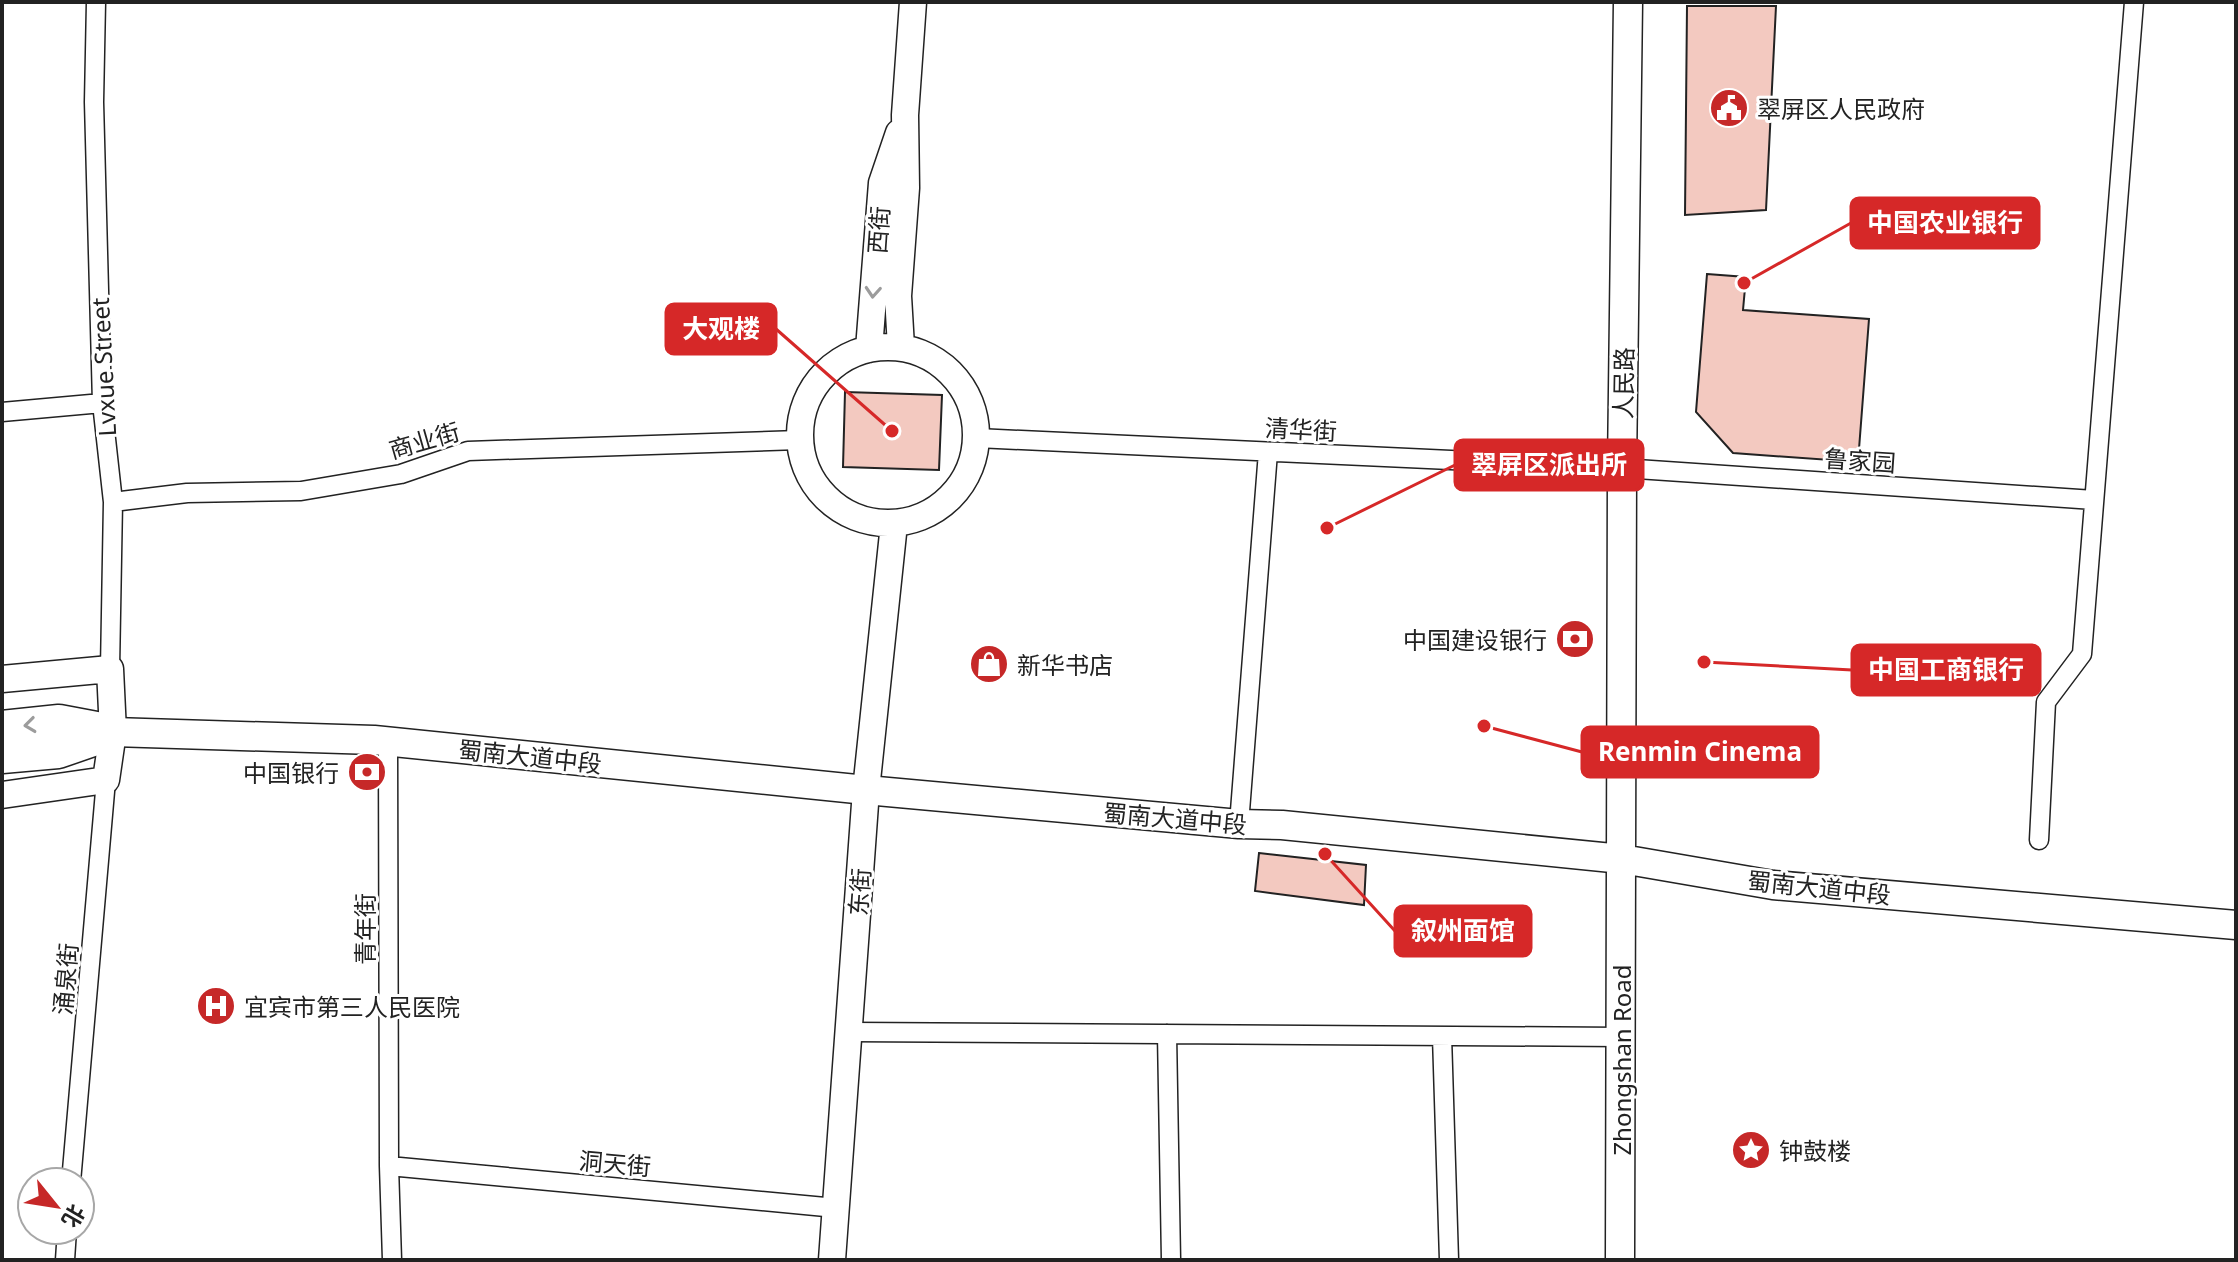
<svg xmlns="http://www.w3.org/2000/svg" width="2238" height="1262" viewBox="0 0 2238 1262" font-family="'Noto Sans','Noto Sans SC',sans-serif">
	<style>
		.building { fill: #f3c9c0; stroke: #222; stroke-width: 2 }
		.lines { fill: none; stroke-linecap: round; stroke-linejoin: round }
		.street-casing { stroke: #222; stroke-width: 21 }
		.secondary-casing { stroke: #222; stroke-width: 29 }
		.primary-casing { stroke: #222; stroke-width: 31 }
		.highway-casing { stroke: #222; stroke-width: 37 }
		.street { stroke: #fff; stroke-width: 18 }
		.secondary { stroke: #fff; stroke-width: 26 }
		.primary { stroke: #fff; stroke-width: 28 }
		.highway { stroke: #fff; stroke-width: 34 }
		.oneway { stroke: #9c9c9c }
		.labels { text-anchor: middle; dominant-baseline: central; stroke-width: 6; stroke-linejoin: round; paint-order: stroke }
		.poi-label { font-size: 24px; fill: #222; stroke: #fff; text-anchor: start }
		.street-label { font-size: 24px; fill: #222; stroke: #fff }
		.leader { fill: none; stroke: #d62828; stroke-width: 3 }
		.callout-dot { fill: #d62828; stroke: #fff; stroke-width: 3 }
		.callout { fill: #d62828; stroke: #d62828; stroke-width: 3 }
		.callout-label { font-size: 26px; text-anchor: middle; font-weight: bold; fill: #fff }
	</style>
	<rect width="100%" height="100%" fill="#fff"/>
	<!-- building -->
	<path class="building" d="M1687 6H1776L1766 210 1685 215Z
		M1707 274 1746 277 1743 310 1869 319 1858 462 1733 453 1696 412Z
		M845 392 942 395 939 470 843 467Z
		M1259 853 1366 865 1364 905 1255 891Z"/>
	<g class="lines">
		<!-- street casing -->
		<g class="street-casing">
			<path id="street" d="M96 2 94 102 102 403 113 502 110 669
				M2 412 102 403
				M977 438 1622 468 2094 500
				M113 502 187 493 301 491 401 474 468 451 799 440
				M388 741 389 1166 392 1260
				M1239 824 1268 452
				M2039 840 2046 702 2082 654 2134 2
				M850 1032 1622 1037
				M1167 1034 1171 1260
				M1442 1036 1449 1260
				M389 1166 836 1208
				M71 1182 106 780
				M65 1260 67 1230"/>
		</g>
		<!-- secondary casing -->
		<g class="secondary-casing">
			<path id="secondary" d="M800 435a88 88 0 1 1 176 0a88 88 0 1 1-176 0Z
				M901 347 898 296 906 188 905 115 913 2
				M869 349 882 183 899 133
				M2 679 110 669 113 732 106 780 2 795
				M832 1260 866 790 894 524"/>
		</g>
		<!-- primary casing -->
		<g class="primary-casing">
			<path id="primary" d="M113 732 374 740 866 790 1239 824 1282 825 1622 859 1773 885 2236 925
				M1620 1260 1622 468 1628 2"/>
		</g>
		<!-- highway casing -->
		<g class="highway-casing">
			<path id="highway" d="M2 728 59 722 112 732
				M2 756 58 751 113 732"/>
		</g>
		<!-- street -->
		<use href="#street" class="street"/>
		<!-- secondary -->
		<use href="#secondary" class="secondary"/>
		<!-- primary -->
		<use href="#primary" class="primary"/>
		<!-- highway -->
		<use href="#highway" class="highway"/>
	</g>
	<!-- one-way arrows -->
	<defs><path id="oneway-chevron" d="M-2-3.5L2.5 0L-2 3.5" fill="none" stroke-width="1.6" stroke-linecap="round" stroke-linejoin="round" transform="scale(2)"/></defs>
	<g class="oneway">
		<use href="#oneway-chevron" transform="translate(873 292) rotate(94)"/>
		<use href="#oneway-chevron" transform="translate(30 725) rotate(173)"/>
	</g>
	<!-- icons -->
	<defs>
		<g id="civic-disc" transform="scale(2)"><circle r="9.5" fill="#c62828" stroke="#fff"/><path d="M-.6-6.5H3V-4.5H.6V-3L4-1V1h2V6H-6V1h2V-1L-.6-3ZM-1.2 2.5V6h2.4V2.5Z" fill="#fff"/></g>
		<g id="bank-disc" transform="scale(2)"><circle r="9.5" fill="#c62828" stroke="#fff"/><path d="M-6-4H6V4H-6ZM0-2.3a2.3 2.3 0 1 0 0 4.6a2.3 2.3 0 1 0 0-4.6Z" fill="#fff"/></g>
		<g id="shop-disc" transform="scale(2)"><circle r="9.5" fill="#c62828" stroke="#fff"/><path d="M-5-2.5h2.3a2.7 3.5 0 0 1 5.4 0H5L5.5 6h-11ZM-1.5-2.5h3a1.5 2.3 0 0 0-3 0Z" fill="#fff"/></g>
		<g id="hospital-disc" transform="scale(2)"><circle r="9.5" fill="#c62828" stroke="#fff"/><path d="M-5-5h3v3.5h4V-5h3V5h-3V1.5h-4V5h-3Z" fill="#fff"/></g>
		<g id="sight-disc" transform="scale(2)"><circle r="9.5" fill="#c62828" stroke="#fff"/><path d="M0-6L1.8-2.2L6-1.7L2.9 1.2L3.7 5.4L0 3.3L-3.7 5.4L-2.9 1.2L-6-1.7L-1.8-2.2Z" fill="#fff"/></g>
	</defs>
	<g fill-rule="evenodd">
		<use href="#civic-disc" x="1729" y="108"/>
		<use href="#bank-disc" x="1575" y="639"/>
		<use href="#shop-disc" x="989" y="664"/>
		<use href="#bank-disc" x="367" y="772"/>
		<use href="#hospital-disc" x="216" y="1006"/>
		<use href="#sight-disc" x="1751" y="1150"/>
	</g>
	<g class="labels">
		<!-- poi labels -->
		<g class="poi-label">
			<text x="1757" y="108">翠屏区人民政府</text>
			<text x="1547" y="639" text-anchor="end">中国建设银行</text>
			<text x="1017" y="664">新华书店</text>
			<text x="339" y="772" text-anchor="end">中国银行</text>
			<text x="244" y="1006">宜宾市第三人民医院</text>
			<text x="1779" y="1150">钟鼓楼</text>
		</g>
		<!-- street labels -->
		<g class="street-label">
			<text transform="translate(878 230) rotate(-86)">西街</text>
			<text transform="translate(103 367) rotate(-93)">Lvxue Street</text>
			<text transform="translate(1623 383) rotate(-89)">人民路</text>
			<text transform="translate(1301 429) rotate(3)">清华街</text>
			<text transform="translate(424 440) rotate(-16)">商业街</text>
			<text transform="translate(1860 460) rotate(4)">鲁家园</text>
			<text transform="translate(530 756) rotate(6)">蜀南大道中段</text>
			<text transform="translate(1175 818) rotate(5)">蜀南大道中段</text>
			<text transform="translate(1819 887) rotate(6)">蜀南大道中段</text>
			<text transform="translate(859 892) rotate(-86)">东街</text>
			<text transform="translate(364 929) rotate(-90)">青年街</text>
			<text transform="translate(65 979) rotate(-85)">涌泉街</text>
			<text transform="translate(1621 1060) rotate(-90)">Zhongshan Road</text>
			<text transform="translate(615 1163) rotate(5)">洞天街</text>
		</g>
	</g>
	<!-- callouts -->
	<path class="leader" d="M1744 283L1851 223M892 431L776 329M1327 528L1455 465M1704 662L1852 670M1484 726L1582 752M1325 854L1395 931"/>
	<g class="callout-dot">
		<circle cx="1744" cy="283" r="8"/>
		<circle cx="892" cy="431" r="8"/>
		<circle cx="1327" cy="528" r="8"/>
		<circle cx="1704" cy="662" r="8"/>
		<circle cx="1484" cy="726" r="8"/>
		<circle cx="1325" cy="854" r="8"/>
	</g>
	<g class="callout">
		<rect x="1851" y="198" width="188" height="50" rx="8"/>
		<rect x="666" y="304" width="110" height="50" rx="8"/>
		<rect x="1455" y="440" width="188" height="50" rx="8"/>
		<rect x="1852" y="645" width="188" height="50" rx="8"/>
		<rect x="1582" y="727" width="236" height="50" rx="8"/>
		<rect x="1395" y="906" width="136" height="50" rx="8"/>
	</g>
	<g class="callout-label">
		<text x="1945" y="232">中国农业银行</text>
		<text x="721" y="338">大观楼</text>
		<text x="1549" y="474">翠屏区派出所</text>
		<text x="1946" y="679">中国工商银行</text>
		<text x="1700" y="761">Renmin Cinema</text>
		<text x="1463" y="940">叙州面馆</text>
	</g>
	<!-- border -->
	<rect width="2238" height="1262" fill="none" stroke="#222222" stroke-width="8"/>
	<!-- north arrow -->
	<g transform="translate(56 1206) rotate(120)"><circle r="38" fill="#ffffff" stroke="#a7a7a7" stroke-width="2"/>
	<path d="M0-6L14 30L0 20L-14 30Z" fill="#c62828"/>
	<text y="-12" font-size="22" font-weight="bold" text-anchor="middle" fill="#222222">北</text>
	</g>
</svg>
